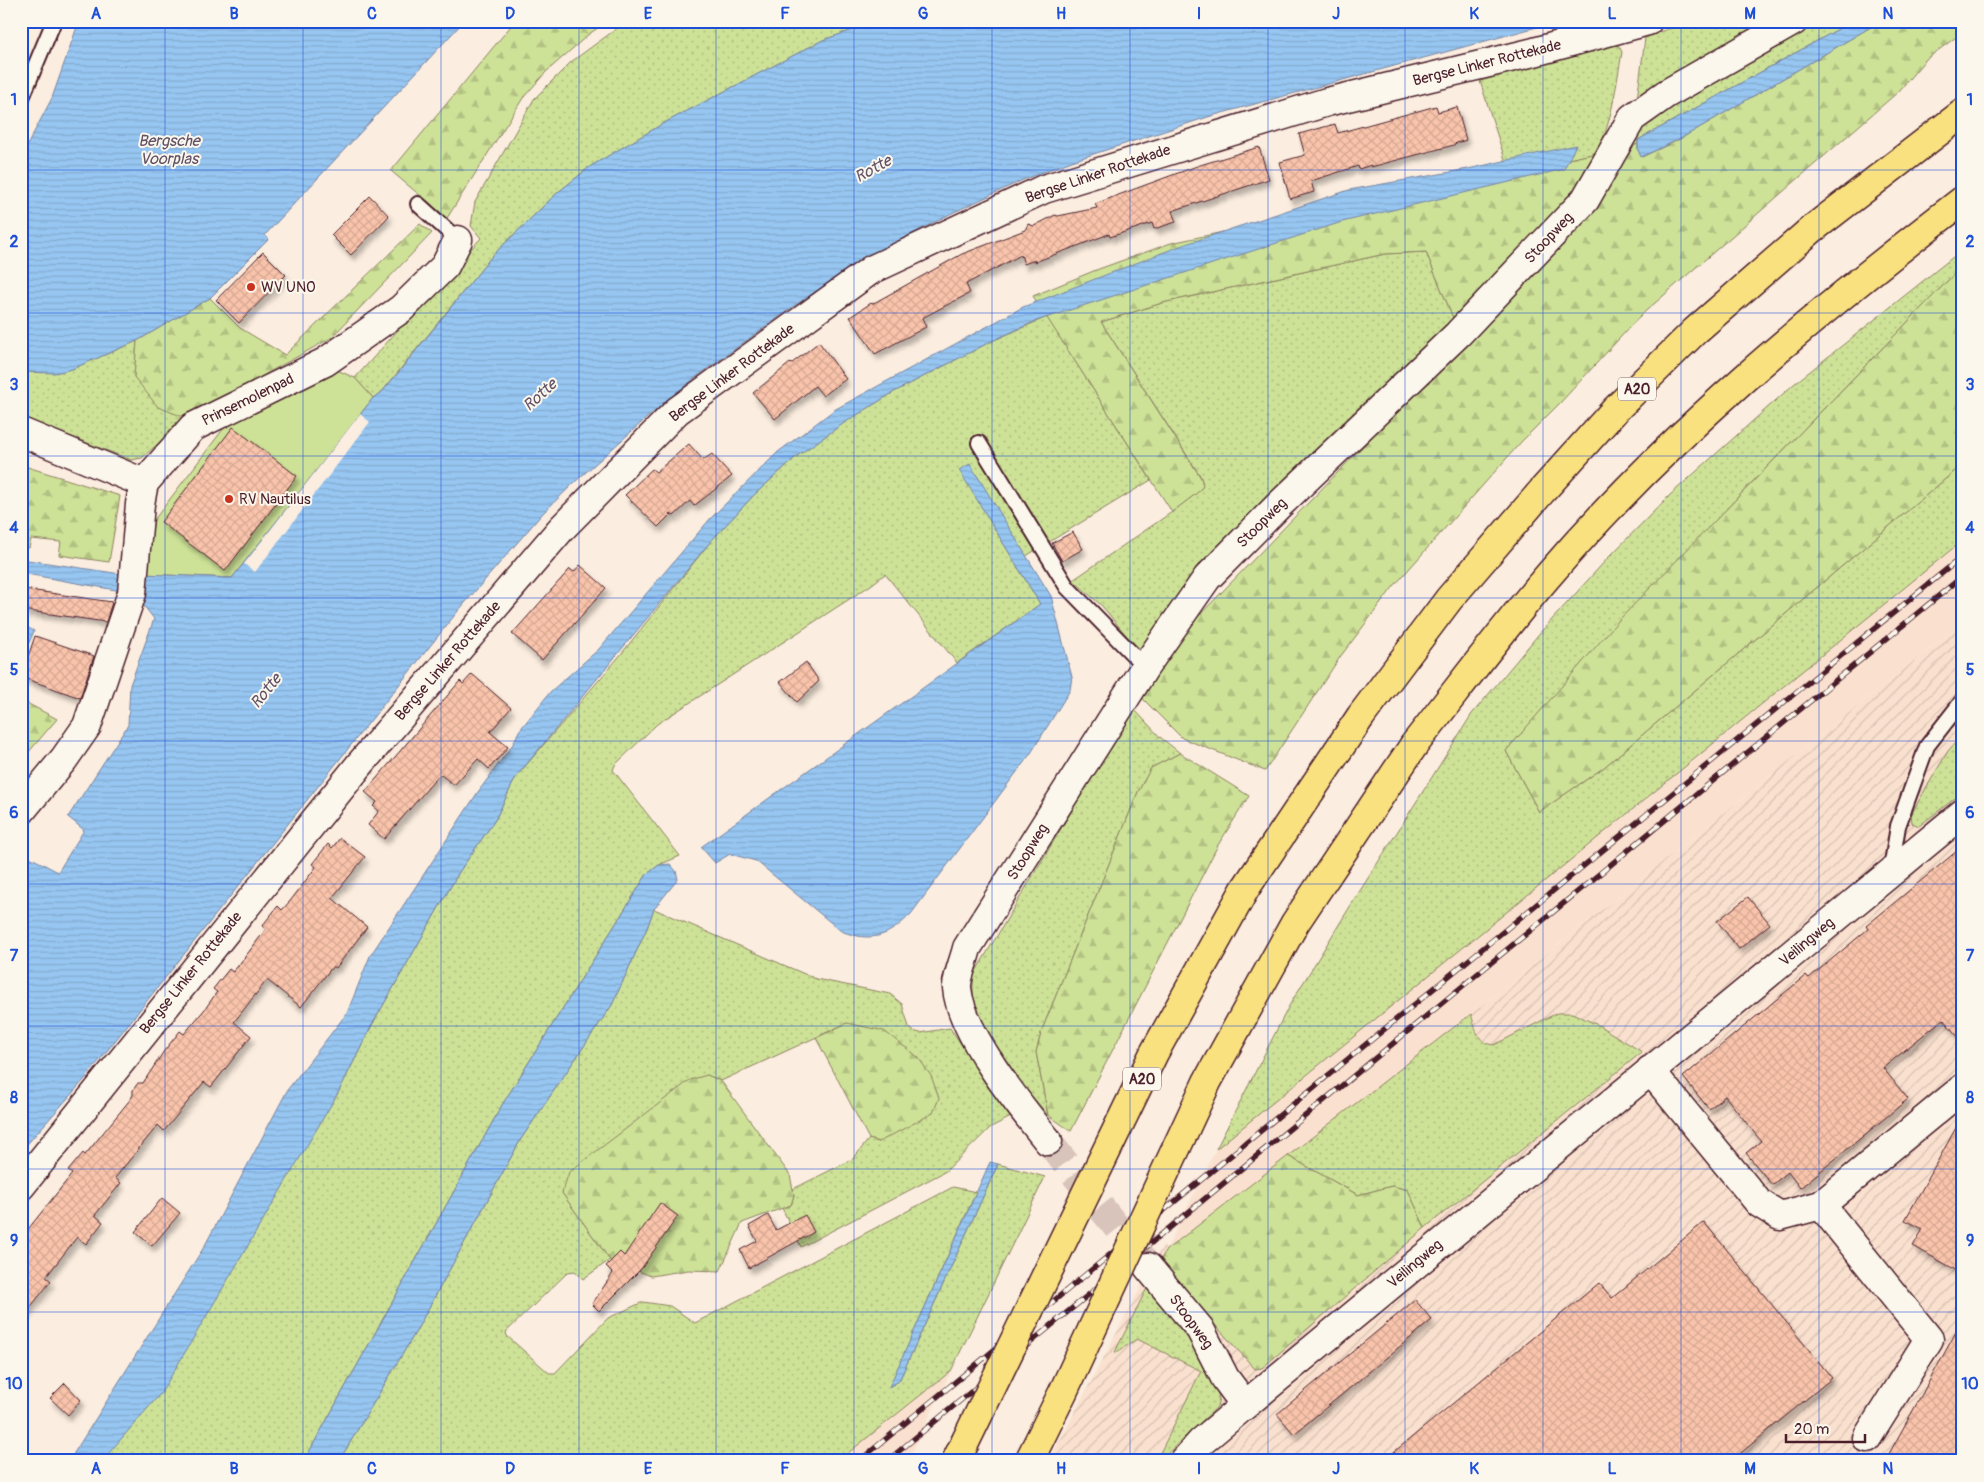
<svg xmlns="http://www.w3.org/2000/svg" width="1984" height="1482" viewBox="0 0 1984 1482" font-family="Pangolin,sans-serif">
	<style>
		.built { fill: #fae1cf }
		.industrial { fill: url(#industrial-furrows) }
		.grass { fill: url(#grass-dots); stroke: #8c8061 }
		.forest { fill: url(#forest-firs); stroke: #8c8061 }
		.garden { fill: #cde297; stroke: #8c8061 }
		.water { fill: url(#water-rules); stroke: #7883a2 }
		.pier { fill: #fbeddf }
		.building { fill: url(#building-cross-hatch); stroke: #4a1f2b; filter: url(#shadow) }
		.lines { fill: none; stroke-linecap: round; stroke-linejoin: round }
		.tertiary-tunnel { stroke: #d8c4bb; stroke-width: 28; stroke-dasharray: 28 14; stroke-linecap: butt }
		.service-casing { stroke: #4a1f2b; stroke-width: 18 }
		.minor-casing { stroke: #4a1f2b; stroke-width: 31 }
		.tertiary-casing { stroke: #4a1f2b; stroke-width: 31 }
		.motorway-casing { stroke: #4a1f2b; stroke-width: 31 }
		.service { stroke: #fbf7ec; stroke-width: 14 }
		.minor { stroke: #fbf7ec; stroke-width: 28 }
		.tertiary { stroke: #fbf7ec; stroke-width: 28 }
		.motorway { stroke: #fae180; stroke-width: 28 }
		.rail-casing { stroke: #4a1f2b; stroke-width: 5.5 }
		.rail { stroke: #fbf7ec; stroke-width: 4; stroke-dasharray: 11; stroke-linecap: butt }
		.motorway-bridge-casing { stroke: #4a1f2b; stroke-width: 31; stroke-linecap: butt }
		.motorway-bridge { stroke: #fae180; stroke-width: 28 }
		.grid { fill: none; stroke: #1d4ed8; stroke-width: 1; stroke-opacity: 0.55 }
		.poi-dot { fill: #c8321e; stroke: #fbf7ec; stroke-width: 2 }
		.labels { text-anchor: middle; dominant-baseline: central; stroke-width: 4; stroke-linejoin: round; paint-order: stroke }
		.shield { fill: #fbf7ec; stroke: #7f6065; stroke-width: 1 }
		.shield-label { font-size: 14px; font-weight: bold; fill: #4a1f2b }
		.street-label { font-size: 15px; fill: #4a1f2b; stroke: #fbf7ec }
		.poi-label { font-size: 15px; fill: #4a1f2b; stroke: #fbf7ec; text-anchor: start }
		.water-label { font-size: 16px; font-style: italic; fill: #615166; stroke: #fbf7ec }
		.neatline { fill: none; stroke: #1d4ed8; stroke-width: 2 }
		.grid-label { font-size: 16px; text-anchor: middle; font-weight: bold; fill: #1d4ed8 }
	</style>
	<defs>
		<pattern id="industrial-furrows" width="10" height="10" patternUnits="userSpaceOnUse" patternTransform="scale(1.25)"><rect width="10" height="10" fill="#fae1cf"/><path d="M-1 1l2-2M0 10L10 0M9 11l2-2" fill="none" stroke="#d8c1b2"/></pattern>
		<pattern id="grass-dots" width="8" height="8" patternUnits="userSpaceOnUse" patternTransform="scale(1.25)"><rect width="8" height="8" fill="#cde297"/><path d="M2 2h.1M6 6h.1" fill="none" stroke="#b2c182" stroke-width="1.8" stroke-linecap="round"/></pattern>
		<pattern id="forest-firs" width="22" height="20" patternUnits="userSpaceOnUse" patternTransform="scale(1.25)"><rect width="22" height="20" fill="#cde297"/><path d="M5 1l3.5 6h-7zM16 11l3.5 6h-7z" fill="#b2c182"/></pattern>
		<pattern id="water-rules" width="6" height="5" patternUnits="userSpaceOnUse" patternTransform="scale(1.25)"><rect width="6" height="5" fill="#96c6f1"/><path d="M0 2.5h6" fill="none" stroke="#83aacf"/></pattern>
		<pattern id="building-cross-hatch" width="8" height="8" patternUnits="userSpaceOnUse" patternTransform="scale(1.25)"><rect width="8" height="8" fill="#f9c4ab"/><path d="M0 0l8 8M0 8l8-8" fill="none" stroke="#d7a893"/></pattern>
		<filter id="shadow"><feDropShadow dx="3" dy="5.5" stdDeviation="2.5" flood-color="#0004"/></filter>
	</defs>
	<rect width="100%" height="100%" fill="#fbeddf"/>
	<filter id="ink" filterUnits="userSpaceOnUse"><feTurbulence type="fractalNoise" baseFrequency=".02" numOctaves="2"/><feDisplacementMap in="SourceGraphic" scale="10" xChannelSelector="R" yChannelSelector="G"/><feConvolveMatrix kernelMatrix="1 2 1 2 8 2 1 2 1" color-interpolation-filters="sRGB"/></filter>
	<g filter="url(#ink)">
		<!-- built -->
		<path class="built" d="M1963 540V622L1410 1063 1166 1250 1216 1149Z
			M951 1371 908 1461H838Z"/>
		<!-- industrial -->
		<path class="industrial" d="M1963 622V1461H1049L1163 1245 1166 1250 1410 1063Z"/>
		<!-- grass -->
		<path class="grass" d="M627 21H880L823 40 664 123 591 166 557 193 492 256 381 393 373 398 355 378 481 238 471 226 475 202 534 99 571 62Z
			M1694 21H1782L1637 100 1645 38 1649 35Z
			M1818 21H1853L1638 140V144L1622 151 1628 132Z
			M1614 45 1619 46 1622 52C1616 86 1612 122 1597 153L1509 172 1480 81Z
			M1963 249V265L1735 500 1506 751 1539 812 1603 768 1963 464V540L1216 1149 1289 1006 1351 905 1472 714 1538 635 1607 559 1669 496 1794 384Z
			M1426 252 1454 320 1140 652 1102 606 1073 580 1172 512 1197 493 1203 486 1201 477 1101 322 1162 303 1385 254Z
			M1047 317 1151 480 1026 556 969 465 960 470 1040 604 957 663 885 574 871 585 657 724 615 765 613 770 680 856 659 865 647 874 502 1105 304 1461H102L338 1093 372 1025 459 872 495 820 516 777 618 658 711 541 754 495 797 456 844 423 894 392 992 341Z
			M137 341 134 377 186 418 142 458 131 460 21 417V372L72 369Z
			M1133 708 1160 737 1180 753 1151 768 1138 792 1042 1030 1036 1052 1048 1115 1019 1081 978 1018 973 995V976Z
			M1963 734V792L1919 826 1912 823 1911 815 1921 797 1948 751Z
			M654 909 816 979 890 994 902 1004 909 1027 913 1031 920 1033 950 1028 1011 1117 991 1127 946 1171 801 1247 782 1208 791 1205 794 1195 793 1189 853 1159 869 1139 879 1142 847 1023 721 1081 707 1075 562 1193 610 1260 583 1279 575 1271 568 1272 506 1332 507 1336 549 1373H555L608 1318 643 1302 670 1306 695 1323 953 1187 976 1192 890 1386 899 1381 998 1164 1045 1177 951 1371 838 1461H339L415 1333 521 1139 612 1005 647 928Z
			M1557 1013H1572L1598 1025 1642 1052 1425 1228 1408 1190 1392 1186 1358 1195 1288 1156 1471 1014C1476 1029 1476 1042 1494 1045Z
			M1151 1280 1189 1330 1217 1388 1219 1399 1217 1407 1168 1453 1159 1455 1201 1371 1137 1339 1114 1354Z"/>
		<!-- forest -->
		<path class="forest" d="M515 21H608L589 34 546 72 523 98 447 218 391 171Z
			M1881 21H1963V32L1925 60 1899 91 1640 316 1560 403 1521 442 1394 586 1340 657 1265 771 1182 738 1140 696 1168 653 1193 622 1518 286 1622 151 1638 144V150L1642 157 1680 139Z
			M1597 153 1590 168 1572 192 1454 320 1426 252 1385 254 1162 303 1101 322 1201 478 1203 486 1197 493 1172 512 1033 296 1096 270 1171 243Z
			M420 224 432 233 331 338 186 418 158 407 134 377 137 341 210 298 240 328 285 355Z
			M1963 265V464L1603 768 1539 812 1506 751 1618 621Z
			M21 465 120 496 109 562 59 555 61 542 31 539 29 548 21 547Z
			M21 700 57 719 21 761Z
			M1180 753 1249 796 1218 845 1071 1131 1048 1115 1036 1052 1042 1030 1138 792 1151 768Z
			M847 1023 884 1031 918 1057 931 1076 939 1098 933 1113 879 1142 869 1139 816 1038Z
			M707 1075 721 1081 790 1175 794 1195 791 1205 742 1223 720 1271 688 1270 651 1276 610 1260 562 1193 569 1172 690 1080Z
			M1288 1156 1358 1195 1392 1186 1408 1190 1425 1228 1262 1368 1255 1369 1159 1263 1166 1250Z"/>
		<!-- garden -->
		<path class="garden" d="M337 370 355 378 373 398 232 578 143 574 154 520 227 424Z"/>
		<!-- water -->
		<path class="water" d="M79 21H464L265 235 269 239 210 298 137 341 72 369 55 373 21 372V175L26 164 21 162V157L52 98Z
			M880 21H1559L1211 116 1072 161 1025 179 950 214 887 247 840 275 794 306 695 378 650 415 576 481 543 513 458 611 130 1022 84 1080 21 1151V860L26 855 58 872 84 830 68 817 128 725 130 685 154 619 141 602 138 594 21 573V559L141 577 143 574 232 578 373 398 381 393 398 373 492 256 557 193 591 166 664 123 823 40Z
			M1853 21H1881L1680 139 1641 157 1638 150V140Z
			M1576 145 1564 169 1342 222 1036 321 992 341 894 392 844 423 797 456 754 495 711 541 516 777 495 820 459 872 372 1025 338 1093 161 1393 102 1461H69L204 1247 288 1089 347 1013 370 956 478 792 513 744 519 731 551 691 599 649 710 519 778 452 834 410 1023 307 1180 246 1349 190 1468 169Z
			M970 464 1051 596 1072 677 1070 690 1031 753 911 914C888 937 872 943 841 931L756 861 730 854 715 863 701 847 1040 604 959 470Z
			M21 624 34 631 28 645 21 644Z
			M670 864 676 871 678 879 654 909 647 928 612 1005 521 1139 415 1333 339 1461H304L502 1105 647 874 659 865Z
			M990 1162 998 1164 899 1381 889 1387Z"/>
		<!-- pier -->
		<path class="pier" d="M360 414 370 422 255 572 244 564Z"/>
		<!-- building -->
		<path class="building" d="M1436 106 1438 112 1457 107 1466 140 1454 144V145L1371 167V165L1359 169 1358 166 1311 181 1314 192 1290 199 1280 162 1305 155 1299 134 1335 124 1338 133Z
			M1259 147 1269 179 1172 211 1176 222 1154 229 1152 223 1110 237 1109 234 1035 262V260L1024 264 1021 255 966 284 970 293 922 318 926 327 875 354 850 317 871 303 872 304 962 254 1025 230 1028 224 1034 226 1055 215 1058 216 1097 208 1095 204 1121 194 1197 166Z
			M370 196 389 216 351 255 331 235Z
			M263 252 286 275 239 323 216 300Z
			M819 342 846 379 823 396 815 386 775 419 753 393 790 363 791 364Z
			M233 427 297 476 225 571 161 522Z
			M689 444 703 460 712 454 732 476 694 506 690 501 674 516 671 514 658 527 625 495 652 469 656 472Z
			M1073 532 1083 549 1062 561 1052 543Z
			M580 565 606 588 542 660 512 634 570 569 574 572Z
			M25 589 36 591 112 602 106 622 22 610Z
			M35 636 94 656 80 698 21 677Z
			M806 662 819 681 797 702 780 682Z
			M472 674 511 708 490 732 508 747 489 769 478 759 454 785 440 774 384 839 368 825 379 811 373 806 377 802 365 792 460 681 463 684Z
			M340 838 365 857 332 898 367 927 336 968 333 966 301 1007 267 980 234 1022 251 1036 211 1087 204 1082 164 1131 158 1125 115 1178 121 1183 95 1215 103 1222 86 1244 77 1237 46 1277 51 1281 21 1319V1238L72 1174 68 1171 83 1153 85 1155 129 1101 133 1095V1090L138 1083H143L164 1051 180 1031 184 1034 205 1009 217 992 213 989 229 969 233 972 248 953 266 929 262 926 278 906 282 910 291 900 316 867 312 864 328 844 332 848Z
			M1963 846V1043L1943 1019 1883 1068 1908 1099 1800 1188 1788 1172 1772 1185 1746 1153 1761 1141 1725 1096 1709 1109 1683 1077 1806 975 1809 978 1868 929 1866 926Z
			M1748 897 1770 924 1739 949 1717 921Z
			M1963 1115V1274L1913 1246 1923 1229 1905 1220Z
			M162 1198 180 1213 152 1246 135 1232Z
			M660 1203 678 1216 641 1269 599 1311 592 1304 613 1273 606 1266 620 1252 624 1256Z
			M768 1215 776 1230 805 1215 814 1232 749 1268 740 1250 757 1241 749 1226Z
			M1704 1222 1832 1378 1731 1461H1383L1599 1283 1612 1298Z
			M1415 1300 1432 1320 1294 1434 1277 1414Z
			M1963 1319V1461H1885L1926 1387Z
			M65 1383 81 1400 68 1415 50 1398Z"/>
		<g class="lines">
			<!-- tertiary-tunnel -->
			<path class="tertiary-tunnel" d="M1048 1141 1146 1264"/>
			<!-- service casing -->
			<g class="service-casing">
				<path id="service" d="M21 100 54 21
					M418 204 458 240
					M979 443 1067 587 1145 667
					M1891 869 1898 826 1927 746 1963 700"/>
			</g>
			<!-- minor casing -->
			<g class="minor-casing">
				<path id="minor" d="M21 432 144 483
					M144 483 193 427 325 362 401 309 445 266 458 240
					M21 811 64 759 87 726 132 593 140 504 144 483
					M1650 1070 1759 1203 1780 1216 1821 1205 1963 1088
					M21 1186 361 763 561 529 677 411 871 270 1044 189 1327 102 1534 52 1648 21
					M1821 1205 1929 1339 1867 1438
					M1245 1405 1963 813"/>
			</g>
			<!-- tertiary casing -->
			<g class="tertiary-casing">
				<path id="tertiary" d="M1048 1141C1019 1105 961 1033 957 988 956 979 965 958 967 948L1145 667 1207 578 1278 506 1458 334 1585 200 1632 118 1666 94 1794 21
					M1148 1267 1200 1329 1225 1378 1245 1405 1201 1442 1184 1461"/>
			</g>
			<!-- motorway casing -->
			<g class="motorway-casing">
				<path id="motorway" d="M1361 716 1449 599 1542 491 1616 409 1695 331 1811 230 1963 113
					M1414 745C1458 689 1501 631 1547 577 1669 434 1815 314 1963 200"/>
			</g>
			<!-- service -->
			<use href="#service" class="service"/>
			<!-- minor -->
			<use href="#minor" class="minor"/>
			<!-- tertiary -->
			<use href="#tertiary" class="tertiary"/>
			<!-- motorway -->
			<use href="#motorway" class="motorway"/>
			<!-- rail casing -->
			<g class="rail-casing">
				<path id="rail" d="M859 1461 1477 953 1963 556
					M887 1461 1476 975 1963 576"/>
			</g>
			<!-- rail -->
			<use href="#rail" class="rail"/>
			<!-- motorway-bridge casing -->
			<g class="motorway-bridge-casing">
				<path id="motorway-bridge" d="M956 1461 1154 1053 1245 889 1361 716
					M1029 1461 1063 1392 1207 1082 1295 923 1414 745"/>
			</g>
			<!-- motorway-bridge -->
			<use href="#motorway-bridge" class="motorway-bridge"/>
		</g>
	</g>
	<!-- grid -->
	<path class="grid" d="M165 21V1461M303 21V1461M441 21V1461M579 21V1461M716 21V1461M854 21V1461M992 21V1461M1130 21V1461M1268 21V1461M1405 21V1461M1543 21V1461M1681 21V1461M1819 21V1461M21 170H1963M21 313H1963M21 456H1963M21 598H1963M21 741H1963M21 884H1963M21 1026H1963M21 1169H1963M21 1312H1963"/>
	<!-- markers -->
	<g class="poi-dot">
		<circle cx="251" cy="287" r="5"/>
		<circle cx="229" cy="499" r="5"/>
	</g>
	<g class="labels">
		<!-- shield labels -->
		<g class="shield">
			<rect x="1618" y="377.5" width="38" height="23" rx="4"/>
			<rect x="1123" y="1067.5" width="38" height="23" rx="4"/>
		</g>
		<g class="shield-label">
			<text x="1637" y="389">A20</text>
			<text x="1142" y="1079">A20</text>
		</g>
		<!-- street labels -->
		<g class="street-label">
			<text transform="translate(1487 63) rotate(-14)">Bergse Linker Rottekade</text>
			<text transform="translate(1098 174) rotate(-19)">Bergse Linker Rottekade</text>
			<text transform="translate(1549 238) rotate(-47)">Stoopweg</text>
			<text transform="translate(732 373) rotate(-37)">Bergse Linker Rottekade</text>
			<text transform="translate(248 400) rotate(-26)">Prinsemolenpad</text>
			<text transform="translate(1262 523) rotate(-45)">Stoopweg</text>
			<text transform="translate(448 661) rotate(-49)">Bergse Linker Rottekade</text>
			<text transform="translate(1028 852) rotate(-58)">Stoopweg</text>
			<text transform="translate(1807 942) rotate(-40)">Veilingweg</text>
			<text transform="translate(191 973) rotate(-51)">Bergse Linker Rottekade</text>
			<text transform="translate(1415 1264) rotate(-40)">Veilingweg</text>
			<text transform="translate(1191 1322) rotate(54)">Stoopweg</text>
		</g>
		<!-- poi labels -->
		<g class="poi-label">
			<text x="261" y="287">WV UNO</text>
			<text x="239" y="499">RV Nautilus</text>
		</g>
		<!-- water labels -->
		<g class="water-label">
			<text x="169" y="141">Bergsche<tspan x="169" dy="18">Voorplas</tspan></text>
			<text transform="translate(873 169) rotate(-29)">Rotte</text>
			<text transform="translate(540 395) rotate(-42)">Rotte</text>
			<text transform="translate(266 691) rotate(-51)">Rotte</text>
		</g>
	</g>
	<!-- margin -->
	<rect width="1984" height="1482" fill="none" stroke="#fbf7ec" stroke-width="55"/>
	<!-- scale -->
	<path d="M1786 1434v8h79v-8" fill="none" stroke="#4a1f2b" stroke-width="2.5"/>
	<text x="1794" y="1434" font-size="15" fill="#4a1f2b" stroke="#fbf7ec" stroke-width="4" paint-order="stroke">20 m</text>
	<rect x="28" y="28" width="1928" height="1426" class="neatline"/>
	<g class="grid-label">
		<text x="96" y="19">A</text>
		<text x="234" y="19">B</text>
		<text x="372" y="19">C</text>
		<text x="510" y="19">D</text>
		<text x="648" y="19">E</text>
		<text x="785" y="19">F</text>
		<text x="923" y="19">G</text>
		<text x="1061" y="19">H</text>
		<text x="1199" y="19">I</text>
		<text x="1336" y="19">J</text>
		<text x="1474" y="19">K</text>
		<text x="1612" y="19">L</text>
		<text x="1750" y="19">M</text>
		<text x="1888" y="19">N</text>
		<text x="14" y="105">1</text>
		<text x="1970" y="105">1</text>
		<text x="14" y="247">2</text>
		<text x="1970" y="247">2</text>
		<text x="14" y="390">3</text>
		<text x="1970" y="390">3</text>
		<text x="14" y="533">4</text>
		<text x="1970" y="533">4</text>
		<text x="14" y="675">5</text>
		<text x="1970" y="675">5</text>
		<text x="14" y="818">6</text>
		<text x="1970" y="818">6</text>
		<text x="14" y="961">7</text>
		<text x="1970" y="961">7</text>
		<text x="14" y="1103">8</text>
		<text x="1970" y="1103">8</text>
		<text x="14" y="1246">9</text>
		<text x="1970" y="1246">9</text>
		<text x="14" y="1389">10</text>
		<text x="1970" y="1389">10</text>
		<text x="96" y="1474">A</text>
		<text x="234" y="1474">B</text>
		<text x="372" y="1474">C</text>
		<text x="510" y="1474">D</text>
		<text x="648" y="1474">E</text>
		<text x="785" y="1474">F</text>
		<text x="923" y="1474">G</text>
		<text x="1061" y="1474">H</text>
		<text x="1199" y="1474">I</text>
		<text x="1336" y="1474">J</text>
		<text x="1474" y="1474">K</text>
		<text x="1612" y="1474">L</text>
		<text x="1750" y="1474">M</text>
		<text x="1888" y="1474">N</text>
	</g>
</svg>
